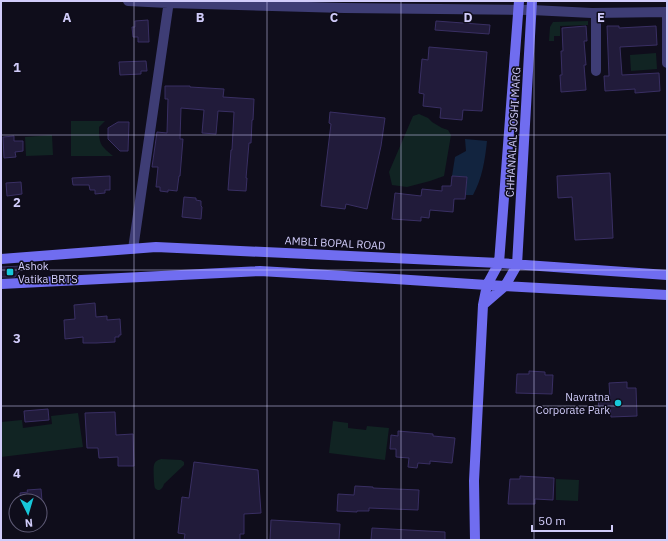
<svg xmlns="http://www.w3.org/2000/svg" width="668" height="541" viewBox="0 0 668 541" font-family="'IBM Plex Sans',sans-serif">
	<style>
		.green { fill: #112423 }
		.water { fill: #12243f }
		.building { fill: #211b3a; stroke: #392f63 }
		.lines { fill: none; stroke-linecap: round; stroke-linejoin: round }
		.street { stroke: #3e3d75; stroke-width: 10 }
		.secondary { stroke: #706df0; stroke-width: 10 }
		.grid { fill: none; stroke: #d1ccfa; stroke-width: 1; stroke-opacity: 0.55 }
		.poi-dot { fill: #17c8da; stroke: #0f0d1b; stroke-width: 1.5 }
		.labels { text-anchor: middle; dominant-baseline: central; stroke-width: 3; stroke-linejoin: round; paint-order: stroke }
		.street-label { font-size: 11px; fill: #d1ccfa; stroke: #0f0d1b }
		.poi-label { font-size: 11px; fill: #d1ccfa; stroke: #0f0d1b; text-anchor: start }
		.grid-label { font-size: 13px; text-anchor: middle; font-weight: bold; fill: #d1ccfa; stroke: #0f0d1b; stroke-width: 3; stroke-linejoin: round; paint-order: stroke }
	</style>
	<rect width="100%" height="100%" fill="#0f0d1b"/>
	<!-- green -->
	<path class="green" d="M588 21V25L560 26V36H554V41H549L550 27 553 22Z
		M656 53 657 69 631 71 630 55Z
		M419 114 428 118 432 122 442 128 448 130 451 135 444 176 430 181 407 187 392 185 389 172 413 116Z
		M71 121H105L99 127C99 144 100 145 113 156H71Z
		M52 135 53 155 26 156 25 137Z
		M78 413 83 447 1 457V422L22 420 23 428 52 424 51 416Z
		M333 421 348 423V428L366 430 367 426 389 428 385 460 329 453Z
		M161 459 181 460 184 462V465L164 484C163 488 159 493 155 488 154 486 153 468 154 465 155 461 158 460 161 459Z
		M556 479 579 480 578 501 556 500Z"/>
	<!-- water -->
	<path class="water" d="M465 139 487 141C485 160 482 179 473 195H465L467 177 452 176 455 157 466 151Z"/>
	<!-- building -->
	<path class="building" d="M148 20 149 42H138V37H133L132 27H135V21Z
		M436 21 490 25 489 34 435 30Z
		M586 26 587 41H584L586 65H584L586 90 561 92 560 75H562L561 51H563L562 28Z
		M607 26H619V28L656 26 657 45 620 47 622 75 659 73 660 91 635 93V89L605 91 604 76H609Z
		M429 47 487 52 482 111 463 110 462 120 440 118 441 108 423 106 424 94 419 93 422 59 428 60Z
		M146 61 147 71H141V74L120 75 119 62Z
		M165 86H190V87L224 89 223 97 254 99 253 120H252L251 143H249L246 178H247L246 191 228 190 231 150H232L234 112 218 111 216 134 202 133 204 110 181 108 180 139H183L180 176H179L177 191 168 190V192L160 191V187H156L158 167H152L157 132 167 133 168 99H165Z
		M330 112 385 118 381 146 367 209 346 204 345 209 321 206 331 124 329 123Z
		M118 122H129L128 151H120L108 139V128Z
		M14 136V141H23V151L15 152 16 157 4 158 3 137Z
		M610 173 613 238 575 240 572 197 558 198 557 176Z
		M110 176V190H105V193L95 194V190H90L89 185H73L72 178Z
		M452 176 467 177 465 199H454L453 212 430 210 429 218 421 217V221L392 219 395 193 421 196 422 189 442 191V186H451Z
		M21 182 22 194 7 196 6 183Z
		M184 197 196 198V200L201 201V206L202 207 201 219 182 217Z
		M23 266 15 277H1V267Z
		M95 303 96 317 107 316V320L120 319 121 335H119V337H115V342L96 343H83V337L65 339 64 320 75 319 74 305Z
		M529 371 545 372V375H553L552 394 516 393 517 374H529Z
		M627 382V388H636L637 416 611 417 610 407 599 408 598 399H610L609 383Z
		M48 409 49 420 25 422 24 411Z
		M115 412 116 435 133 434 134 466H118V457L99 458 98 448H87L85 413Z
		M398 431 433 434V436L455 438 452 463 430 461V464L418 463 417 468 408 467 409 458 396 457V449H390L391 435 398 436Z
		M194 462 258 470 261 513 244 514V534H240V540H184L185 534 178 533 182 497 189 498Z
		M520 476 554 478 553 500 535 499V504H508L510 479H520Z
		M355 486 373 487V488L419 490 418 510 369 508V511H357V512L337 511 338 494 354 495Z
		M41 489 42 501H21L20 493 28 492 27 490Z
		M271 520 340 524 339 540H270Z
		M372 528 445 532V540H371Z"/>
	<g class="lines">
		<!-- street -->
		<path class="street" d="M128 1 168 3 344 8 532 10 592 13 667 12
			M667 12V63
			M596 13V71
			M133 249 169 1"/>
		<!-- secondary -->
		<path class="secondary" d="M1 259 156 247 499 263 667 275
			M1 284 260 271 395 279 487 285 667 295
			M483 305 505 286 517 265 532 1
			M475 540 474 481 483 305 487 285 499 263 519 1"/>
	</g>
	<!-- grid -->
	<path class="grid" d="M134 1V540M267 1V540M401 1V540M534 1V540M1 135H667M1 270H667M1 406H667"/>
	<!-- markers -->
	<g class="poi-dot">
		<rect x="6" y="268" width="8" height="8" rx="2"/>
		<circle cx="618" cy="403" r="4"/>
	</g>
	<g class="labels">
		<!-- street labels -->
		<g class="street-label">
			<text transform="translate(513 132) rotate(-87)">CHHANALAL JOSHI MARG</text>
			<text transform="translate(335 243) rotate(3)">AMBLI BOPAL ROAD</text>
		</g>
		<!-- poi labels -->
		<g class="poi-label">
			<text x="18" y="266">Ashok<tspan x="18" dy="13">Vatika BRTS</tspan></text>
			<text x="610" y="397" text-anchor="end">Navratna<tspan x="610" dy="13">Corporate Park</tspan></text>
		</g>
	</g>
	<g class="grid-label">
		<text x="67" y="22">A</text>
		<text x="200" y="22">B</text>
		<text x="334" y="22">C</text>
		<text x="468" y="22">D</text>
		<text x="601" y="22">E</text>
		<text x="17" y="72">1</text>
		<text x="17" y="207">2</text>
		<text x="17" y="343">3</text>
		<text x="17" y="478">4</text>
	</g>
	<!-- border -->
	<rect width="668" height="541" fill="none" stroke="#d1ccfa" stroke-width="4"/>
	<!-- north arrow -->
	<g transform="translate(28 513) rotate(175)"><circle r="19" fill="#0f0d1b" stroke="#5d5974"/>
	<path d="M0-3L7 15L0 10L-7 15Z" fill="#17c8da"/>
	<text y="-6" font-size="11" font-weight="bold" text-anchor="middle" fill="#d1ccfa">N</text>
	</g>
	<!-- scale -->
	<path d="M532 525v6h80v-6" fill="none" stroke="#d1ccfa" stroke-width="2"/>
	<text x="538" y="525" font-size="12" fill="#d1ccfa" stroke="#0f0d1b" stroke-width="3" paint-order="stroke">50 m</text>
</svg>
